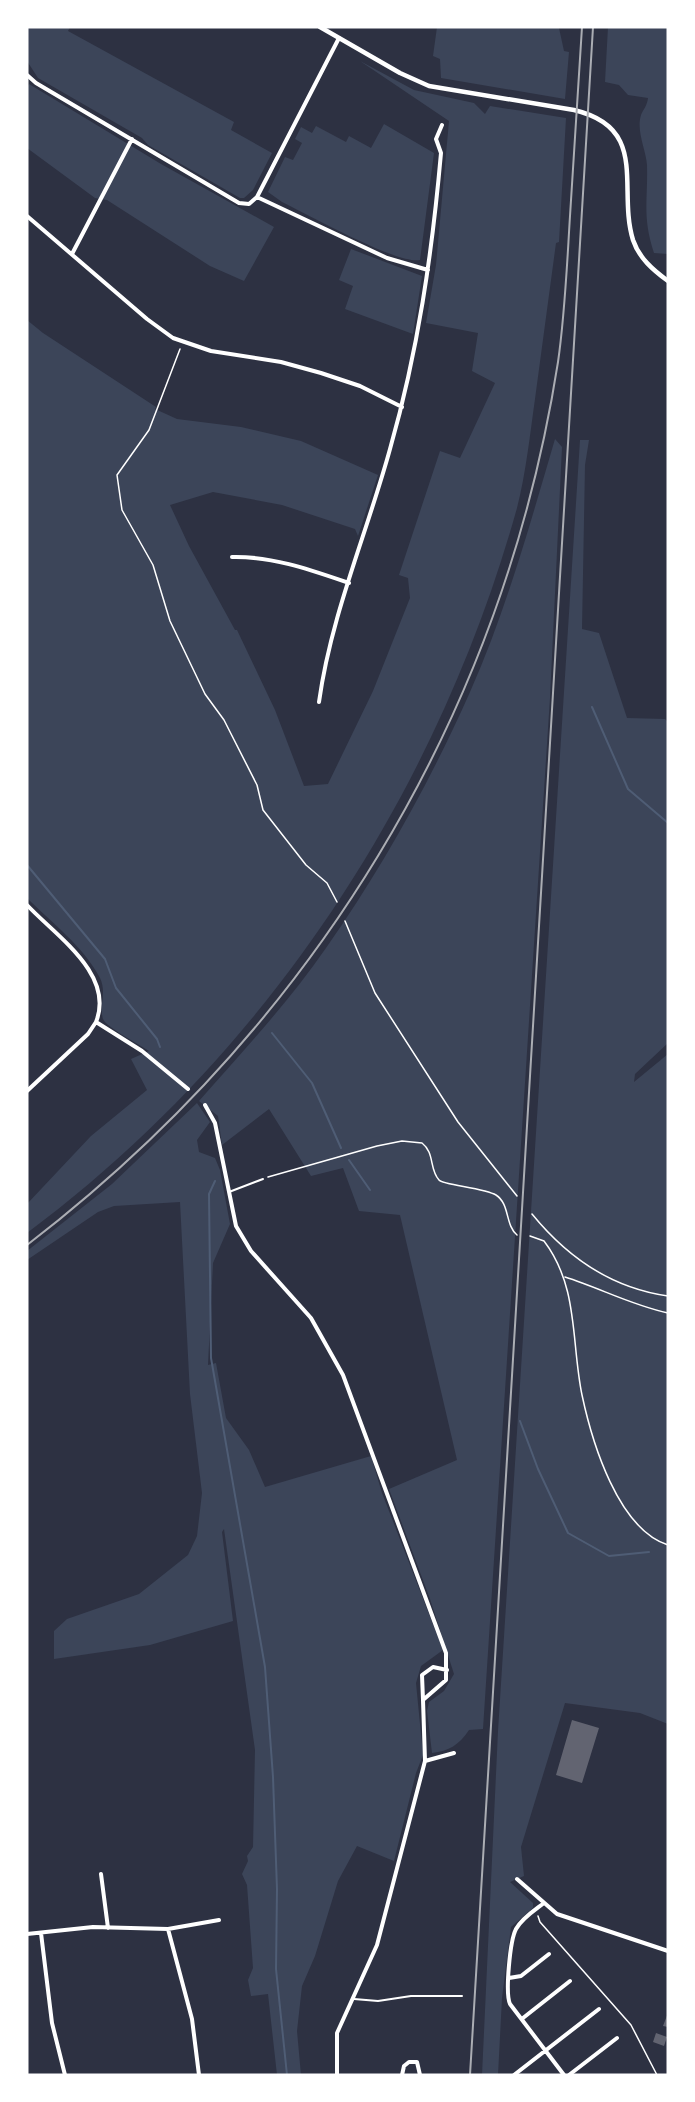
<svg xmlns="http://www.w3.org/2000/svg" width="695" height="2102" viewBox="0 0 695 2102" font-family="Raleway,sans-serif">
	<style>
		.green { fill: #3c4559 }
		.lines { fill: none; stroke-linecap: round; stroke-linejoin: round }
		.stream { stroke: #4f5d75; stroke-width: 2 }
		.building { fill: #626471 }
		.path { stroke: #fff; stroke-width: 1.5 }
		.service { stroke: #fff; stroke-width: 2 }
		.minor { stroke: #fff; stroke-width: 4 }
		.tertiary { stroke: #fff; stroke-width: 4.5 }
		.rail { stroke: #abadb3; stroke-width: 2 }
	</style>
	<rect width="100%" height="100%" fill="#2d3142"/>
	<!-- green -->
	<path class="green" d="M27 27H70L68 31 234 122 231 130 272 153 253 190 244 198H240L148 145 142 138 38 78 27 61Z
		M437 27H563L559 28 564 51 569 52 565 99 441 78 440 59 433 56Z
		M608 27H668V254L654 253C642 216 648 201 647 165 646 150 636 131 641 115 644 108 647 106 648 98L628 95 619 85 605 82Z
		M360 61 414 90 474 103 485 114 490 106 566 118 559 242 556 243C549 295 542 347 535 399 530 434 526 473 517 508 437 795 266 1055 27 1233V1204L91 1136 147 1090 131 1059 149 1051C140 1045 106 1027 103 1019 99 1008 107 992 100 978 84 947 51 922 27 898V320L43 333 156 407 155 409 177 419 241 427 301 441 378 475 358 536 355 529 282 505 213 492 170 505 189 546 235 630H237L275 710 304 786 328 784 373 691 410 598 408 578 399 575 440 451 460 458 495 383 472 371 478 333 426 323 436 265 449 121Z
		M29 84 161 164 274 227 244 281 210 266 107 200 95 198 27 148V88Z
		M384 124 434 153 420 260C398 265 307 214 282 202L268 192 285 157 293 160 302 143 295 139 301 127 312 133 316 126 346 142 349 136 371 148Z
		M351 249 422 276 413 334 345 309 353 286 339 280Z
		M555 439 562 447 550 698 483 1729 469 1730C459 1745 449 1751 432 1753L427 1711 429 1702 444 1691 454 1674 430 1599 389 1489 457 1460 400 1215 359 1211 343 1168 311 1176 269 1109 222 1145 218 1116 199 1101C242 1052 288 1003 326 948 382 868 430 782 470 692 506 611 530 524 555 439Z
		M580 440H589L585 465 582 629 599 633 627 718 665 719 668 722V1043L635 1074 634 1082 668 1054V1724L640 1713 565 1703 521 1847 524 1876 510 1882 533 1903V1908L511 1927 502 1998 498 2075H482L498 1731Z
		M197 1103 210 1122 197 1140 199 1152 215 1158 220 1170 230 1224 213 1263 208 1365 216 1363 226 1418 249 1450 265 1487 371 1456 382 1493 443 1650 421 1666 416 1683 423 1755 416 1773 394 1861 357 1846 338 1881 315 1956 302 1986 297 2031 301 2075H277L268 1994 251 1996 248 1980 253 1968 247 1885 242 1874 248 1861 247 1856 253 1847 255 1750 224 1529 222 1532 233 1621 150 1645 54 1659V1631L67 1619 139 1594 188 1555 197 1536 202 1493 190 1394 180 1202 114 1206 98 1212 27 1260V1251L112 1184Z"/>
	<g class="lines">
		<!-- stream -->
		<path class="stream" d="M592 707 628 789 668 823
			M27 865 105 959 116 988 157 1039 160 1047
			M272 1033 312 1083 341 1148
			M349 1160 370 1190
			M215 1181 209 1194 211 1358 265 1667 273 1777 277 1889 276 1969 287 2075
			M520 1421 538 1469 568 1533 609 1556 649 1552"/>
	</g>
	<!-- building -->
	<path class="building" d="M572 1720 599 1728 582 1783 556 1775Z
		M668 2013V2027L663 2026Z
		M656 2033 667 2037 664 2046 653 2042Z"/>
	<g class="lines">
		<!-- path -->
		<path class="path" d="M180 349 149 430 117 475 122 510 153 565 170 621 205 694 224 720 257 785 263 810 306 865 327 883 337 902
			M345 921 375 993 458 1122 517 1196
			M268 1177 377 1146 402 1141 422 1143C435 1153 429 1169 439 1180 443 1185 484 1188 496 1195 510 1204 505 1225 517 1235
			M532 1214C567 1257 611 1288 668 1296
			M530 1236 544 1241C579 1287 571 1342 582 1395 592 1442 618 1529 668 1545
			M565 1277C600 1288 631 1305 668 1313
			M538 1916 540 1922 631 2025 657 2075"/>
		<!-- service -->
		<path class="service" d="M229 1192 263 1179
			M354 1999 378 2001 411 1996H462"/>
		<!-- minor -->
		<path class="minor" d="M27 75 36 83 239 203 249 204 257 197 387 258 428 270
			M257 197 339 38
			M27 216 147 319 173 338 211 351 281 362 321 373 360 386 402 407
			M72 254 132 139
			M232 557C272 556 311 570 349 583
			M319 702C331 615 367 533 390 449 418 351 432 254 441 153L436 139 442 125
			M27 905C56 936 115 974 96 1022L142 1051 188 1089
			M27 1091 88 1034 96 1022
			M205 1105 215 1123 236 1226 251 1251 311 1318 343 1375 446 1653V1680L423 1700 425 1761 377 1945 337 2033V2075
			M423 1700 422 1675 433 1667 447 1670
			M425 1761 454 1753
			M101 1874 108 1928
			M517 1879 557 1914 668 1951
			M544 1903C535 1910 522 1918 516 1929 510 1940 505 1993 510 2004L564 2075
			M168 1929 192 2019 199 2075
			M41 1933 52 2023 65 2075
			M27 1934 93 1927 168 1929 219 1920
			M509 1978 521 1976 549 1954
			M523 2018 570 1981
			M402 2075 404 2066 409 2062H417L420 2075
			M514 2075 599 2009
			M569 2075 617 2038"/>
		<!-- tertiary -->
		<path class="tertiary" d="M320 27 400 73 429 86 574 110C650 128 617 188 633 240 639 258 653 270 668 281"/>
		<!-- rail -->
		<path class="rail" d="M27 1245C312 1026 502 719 558 362 565 314 567 264 570 216 574 153 578 90 582 27
			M470 2075 593 27"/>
	</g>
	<!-- border -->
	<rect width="695" height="2102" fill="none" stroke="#ffffff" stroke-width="57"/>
</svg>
